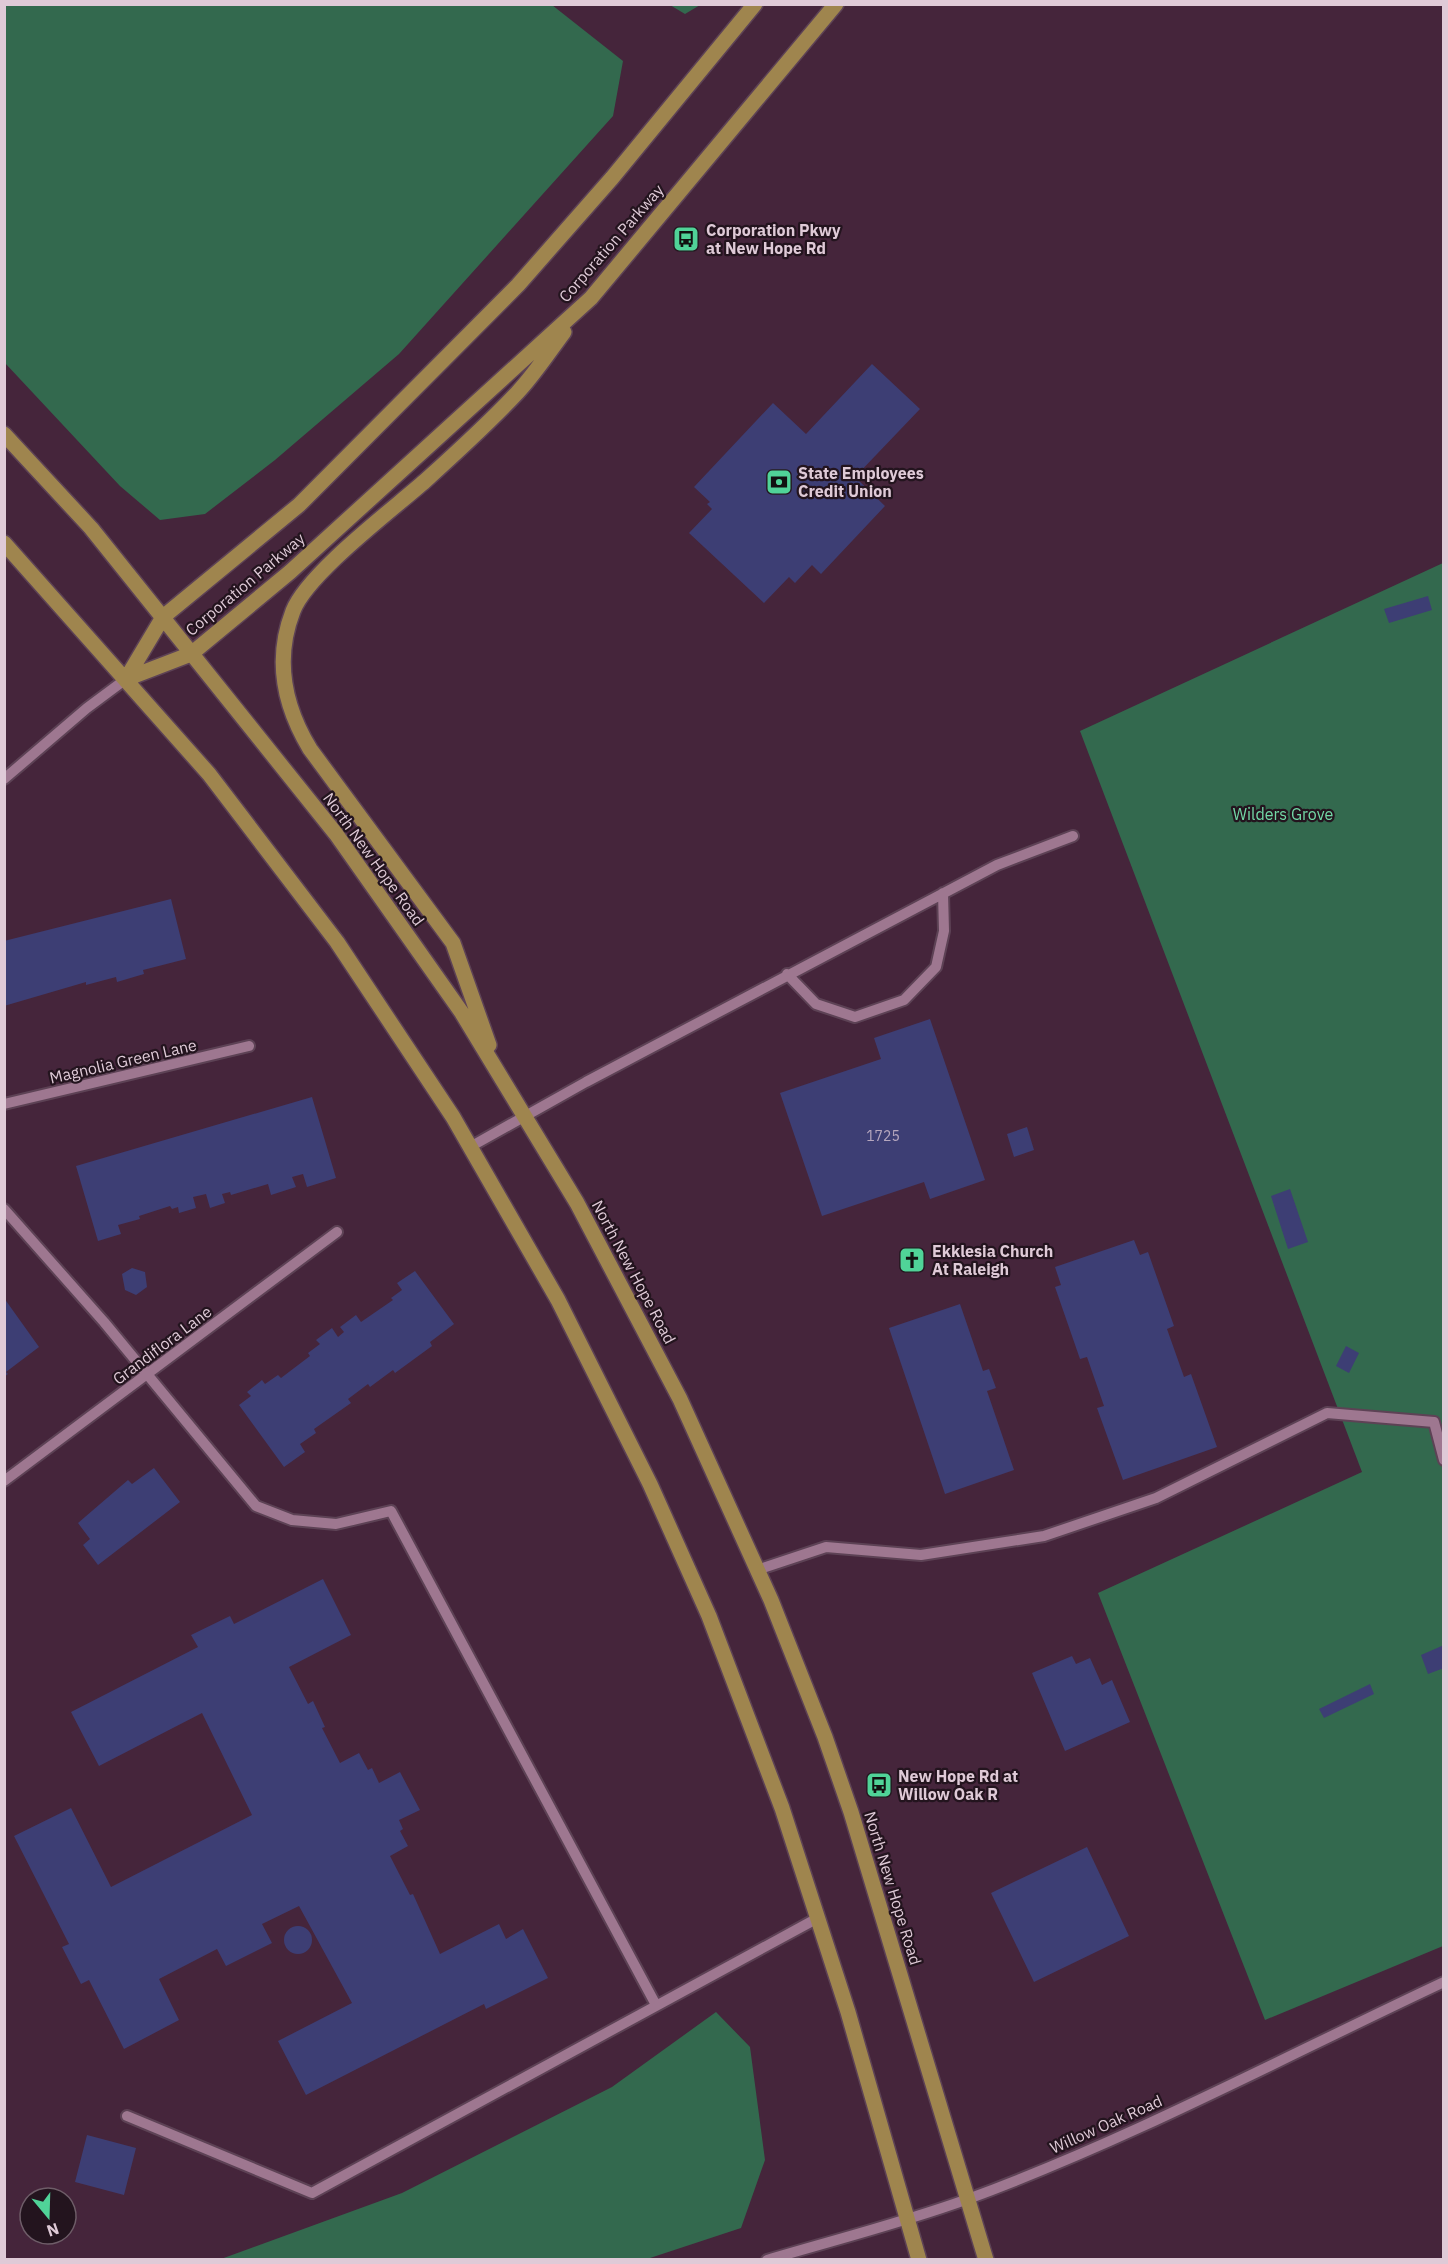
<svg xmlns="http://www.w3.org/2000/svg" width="1448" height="2264" viewBox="0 0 1448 2264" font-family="'IBM Plex Sans',sans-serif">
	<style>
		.green { fill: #33694e }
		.building { fill: #3d3e74 }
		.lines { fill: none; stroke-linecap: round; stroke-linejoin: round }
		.minor-casing { stroke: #5d4255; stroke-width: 14 }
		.major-casing { stroke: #5d4255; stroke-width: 18 }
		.minor { stroke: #9e7790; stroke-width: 10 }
		.major { stroke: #9f854e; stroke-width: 15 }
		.labels { text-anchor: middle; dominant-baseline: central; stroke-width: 4.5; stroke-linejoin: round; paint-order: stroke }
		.number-label { font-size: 14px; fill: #b6a7be }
		.poi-label { font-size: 16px; font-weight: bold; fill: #dfcad7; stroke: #23141e; text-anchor: start }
		.street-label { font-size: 16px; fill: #dfcad7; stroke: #23141e }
		.park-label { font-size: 16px; fill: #72d8a6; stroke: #23141e }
	</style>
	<rect width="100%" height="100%" fill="#45253b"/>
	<!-- green -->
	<path class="green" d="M5 4 552 5 623 61 613 116 399 354 275 460 205 514 160 520 120 486 5 363Z
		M670 5H700L685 14Z
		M1443 563V1946L1265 2020 1098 1593 1362 1472 1080 731Z
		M716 2012 750 2047 765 2160 741 2228 647 2259H221L402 2193 612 2087Z"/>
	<!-- building -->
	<path class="building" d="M872 364 920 409 855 477 885 506 821 574 812 565 795 583 789 577 764 603 689 533 712 509 707 504 710 502 694 487 773 403 806 434Z
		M1428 596 1432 610 1389 623 1384 609Z
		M171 899 186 959 143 970 144 974 117 982 116 977 86 985V982L4 1006V941Z
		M930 1019 985 1180 930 1199 924 1182 822 1216 780 1093 881 1059 874 1038Z
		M312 1097 336 1178 307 1187 303 1174 292 1177 296 1187 271 1195 268 1184 231 1195 230 1192 222 1194 225 1203 210 1208 206 1194 193 1197 196 1208 179 1213 178 1207 172 1209 170 1206 139 1216 140 1219 118 1225 121 1234 98 1241 76 1166Z
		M1027 1127 1034 1150 1014 1157 1007 1134Z
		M1290 1189 1308 1242 1288 1249 1271 1196Z
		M1134 1240 1140 1255 1148 1252 1174 1326 1167 1329 1184 1377 1191 1374 1217 1447 1123 1480 1097 1408 1104 1406 1087 1357 1080 1359 1055 1287 1061 1285 1055 1267Z
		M132 1268 145 1272 147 1287 136 1295 125 1290 122 1274Z
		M415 1271 454 1324 430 1342 432 1346 395 1373 393 1370 370 1387 368 1384 348 1399 351 1403 314 1429 316 1433 300 1444 305 1452 284 1467 239 1405 251 1396 247 1392 262 1380 265 1384 278 1375 281 1378 310 1356 308 1353 320 1344 316 1340 332 1328 338 1337 344 1332 340 1327 356 1315 361 1322 393 1300 391 1298 402 1290 397 1283Z
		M4 1298 39 1347 6 1372 8 1374 4 1377Z
		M960 1304 983 1371 989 1369 996 1388 987 1391 1014 1470 945 1494 889 1328Z
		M1346 1346 1359 1353 1349 1373 1336 1366Z
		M154 1468 180 1502 98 1565 83 1545 90 1539 78 1523 128 1480 132 1484Z
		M323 1579 351 1635 289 1667 308 1704 313 1701 325 1727 322 1728 340 1763 359 1753 368 1770 372 1768 379 1783 400 1772 420 1810 399 1820 403 1829 400 1831 408 1846 390 1856 410 1895 413 1894 440 1954 499 1924 506 1939 523 1929 548 1978 486 2009 484 2004 306 2095 278 2041 352 2003 299 1906 262 1924 272 1943 226 1966 217 1949 159 1979 179 2020 124 2049 89 1980 81 1984 62 1947 69 1944 14 1836 71 1808 111 1887 252 1815 202 1713 99 1766 71 1712 198 1647 191 1635 230 1616 234 1624Z
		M1444 1645V1668L1428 1674 1421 1655Z
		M1072 1656 1076 1664 1090 1658 1102 1685 1112 1680 1130 1722 1065 1751 1032 1673Z
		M1370 1684 1374 1694 1324 1718 1319 1709Z
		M1087 1847 1129 1936 1034 1982 991 1893Z
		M284 1940a14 14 0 1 1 28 0a14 14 0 1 1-28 0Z
		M87 2135 136 2148 124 2195 75 2182Z"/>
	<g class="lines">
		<!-- minor casing -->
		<g class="minor-casing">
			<path id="minor" d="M4 779 87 708 126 679
				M787 974 816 1004 855 1017 904 1000 936 967 944 931 943 893
				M4 1104 249 1046
				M470 1147 586 1082 997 865 1073 836
				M4 1209 104 1322 256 1506 292 1520 336 1524 391 1511 656 2005
				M4 1481 337 1232
				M757 1570 826 1547 921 1555 1044 1536 1156 1498 1327 1413 1434 1422 1444 1460
				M127 2116 312 2193 816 1919
				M767 2260C834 2240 902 2223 968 2199 1131 2139 1286 2056 1444 1982"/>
		</g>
		<!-- major casing -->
		<g class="major-casing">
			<path id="major" d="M4 434 91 528 336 834 462 1013 577 1203 680 1399 771 1600 825 1737 851 1812 986 2260
				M4 543 209 774 337 942 453 1117 558 1300 650 1484 709 1616 782 1808 848 2012 919 2260
				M126 679 191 654 290 572 591 298 836 4
				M126 679 163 617 299 505 518 285 612 178 755 4
				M489 1045 453 943 310 749C284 706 274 660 293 611 307 574 392 510 425 481 456 453 488 424 517 393 534 375 549 352 564 332"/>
		</g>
		<!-- minor -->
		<use href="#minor" class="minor"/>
		<!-- major -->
		<use href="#major" class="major"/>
	</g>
	<!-- icons -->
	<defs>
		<g id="bus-square" transform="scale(1.35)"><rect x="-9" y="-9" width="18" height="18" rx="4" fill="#50d398" stroke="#23141e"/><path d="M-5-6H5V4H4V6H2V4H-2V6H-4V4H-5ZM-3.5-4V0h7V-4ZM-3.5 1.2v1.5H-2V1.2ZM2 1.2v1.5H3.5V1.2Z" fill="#111"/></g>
		<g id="bank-square" transform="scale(1.35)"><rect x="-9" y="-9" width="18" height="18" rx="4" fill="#50d398" stroke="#23141e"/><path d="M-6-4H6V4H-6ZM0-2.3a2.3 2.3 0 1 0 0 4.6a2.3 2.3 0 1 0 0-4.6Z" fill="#111"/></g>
		<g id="church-square" transform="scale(1.35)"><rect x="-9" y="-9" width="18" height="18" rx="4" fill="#50d398" stroke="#23141e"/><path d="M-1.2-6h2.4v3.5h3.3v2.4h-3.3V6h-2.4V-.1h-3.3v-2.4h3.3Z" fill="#111"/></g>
	</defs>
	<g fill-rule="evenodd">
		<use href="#bus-square" x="686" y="239"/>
		<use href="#bank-square" x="779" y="482"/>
		<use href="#church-square" x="912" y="1260"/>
		<use href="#bus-square" x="879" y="1785"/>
	</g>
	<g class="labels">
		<!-- number labels -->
		<g class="number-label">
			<text x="883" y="1136">1725</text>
		</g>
		<!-- poi labels -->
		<g class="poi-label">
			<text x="706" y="230">Corporation Pkwy<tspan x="706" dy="18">at New Hope Rd</tspan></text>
			<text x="798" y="473">State Employees<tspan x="798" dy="18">Credit Union</tspan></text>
			<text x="932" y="1251">Ekklesia Church<tspan x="932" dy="18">At Raleigh</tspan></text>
			<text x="898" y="1776">New Hope Rd at<tspan x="898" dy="18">Willow Oak R</tspan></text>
		</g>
		<!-- street labels -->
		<g class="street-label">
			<text transform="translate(611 243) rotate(-49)">Corporation Parkway</text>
			<text transform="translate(245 584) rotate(-40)">Corporation Parkway</text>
			<text transform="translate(374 859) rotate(54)">North New Hope Road</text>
			<text transform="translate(123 1061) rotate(-13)">Magnolia Green Lane</text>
			<text transform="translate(634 1272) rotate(62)">North New Hope Road</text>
			<text transform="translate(162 1345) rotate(-37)">Grandiflora Lane</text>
			<text transform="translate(893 1888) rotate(73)">North New Hope Road</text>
			<text transform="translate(1106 2124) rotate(-24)">Willow Oak Road</text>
		</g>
		<!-- park labels -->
		<g class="park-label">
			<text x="1283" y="814">Wilders Grove</text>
		</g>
	</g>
	<!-- border -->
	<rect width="1448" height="2264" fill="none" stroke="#dfcad7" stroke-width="12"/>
	<!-- north arrow -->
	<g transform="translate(48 2216) rotate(161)"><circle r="28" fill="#23141e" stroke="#6e5d68" stroke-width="1.5"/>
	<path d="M0-4.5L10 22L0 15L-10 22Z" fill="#50d398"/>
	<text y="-9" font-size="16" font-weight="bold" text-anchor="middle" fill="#dfcad7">N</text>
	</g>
</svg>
